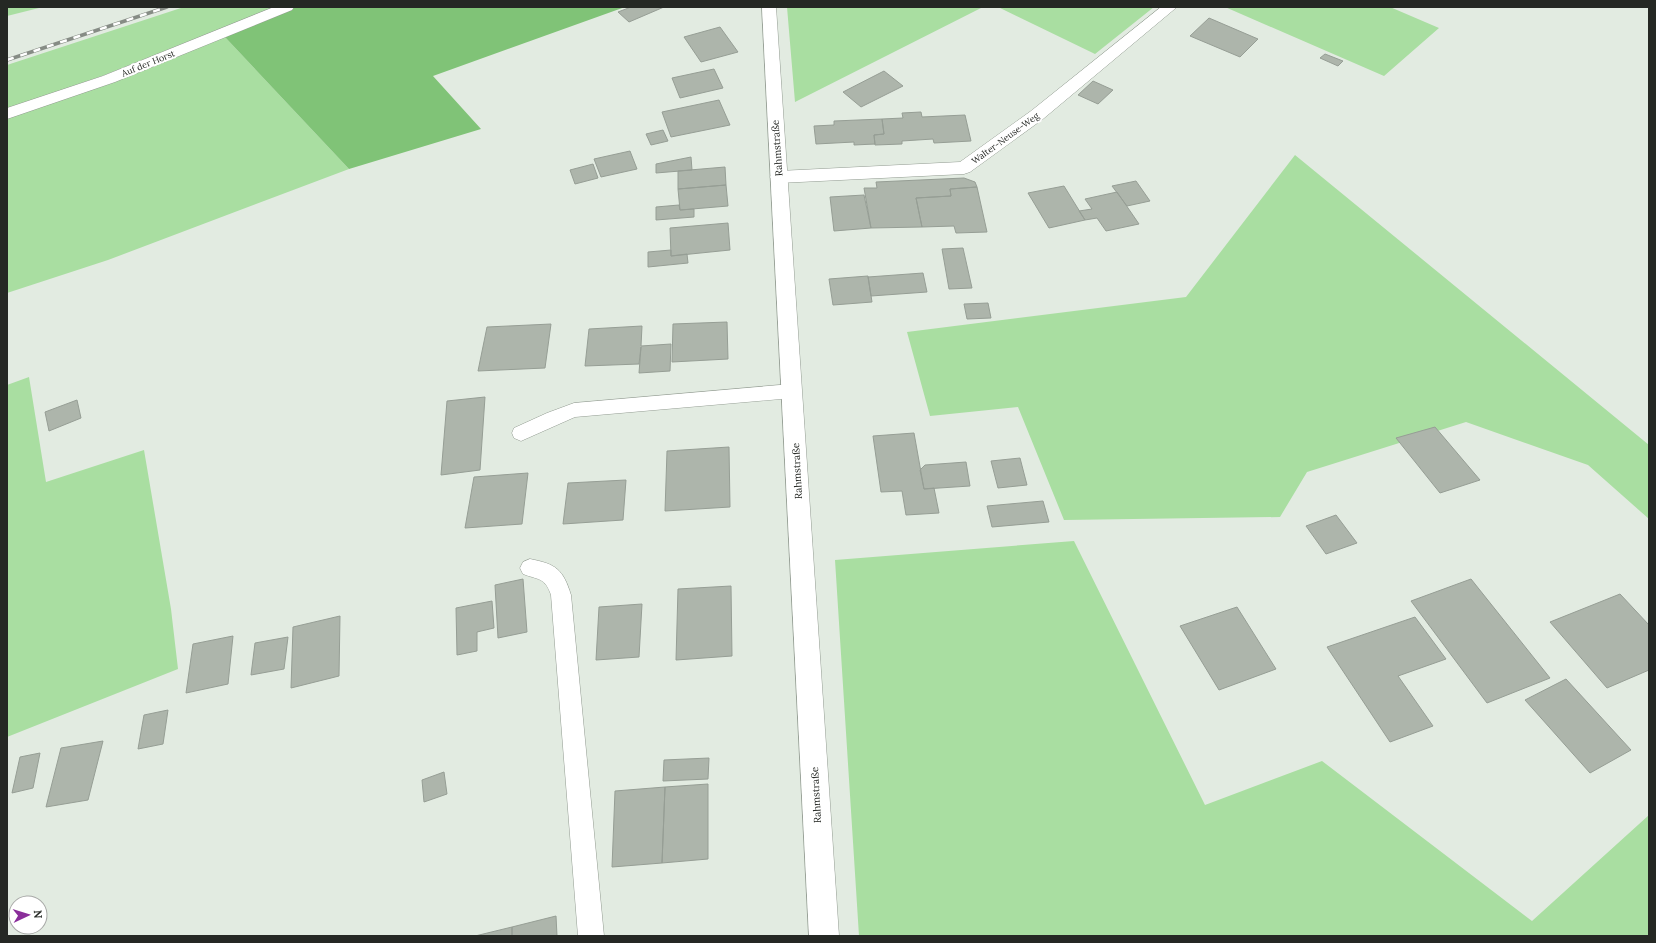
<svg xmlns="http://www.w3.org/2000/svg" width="1656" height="943" viewBox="0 0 1656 943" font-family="Lora,serif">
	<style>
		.green { fill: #a9dea1 }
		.forest { fill: #80c377 }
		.building { fill: #adb5ab; stroke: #969e95 }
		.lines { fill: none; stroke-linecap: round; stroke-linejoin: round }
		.service-casing { stroke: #929b91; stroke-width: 1 }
		.minor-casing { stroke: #929b91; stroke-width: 1 }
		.secondary-casing { stroke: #929b91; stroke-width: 1 }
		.service { fill: #fff; fill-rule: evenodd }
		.minor { fill: #fff; fill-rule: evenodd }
		.secondary { fill: #fff; fill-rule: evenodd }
		.rail-casing { stroke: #868c85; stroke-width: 3.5 }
		.rail { stroke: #fff; stroke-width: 2.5; stroke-dasharray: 7; stroke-linecap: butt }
		.labels { text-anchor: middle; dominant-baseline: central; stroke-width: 4; stroke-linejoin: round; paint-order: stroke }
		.far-street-label { font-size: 9px; fill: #252824; stroke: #fff }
		.street-label { font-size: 10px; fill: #252824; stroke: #fff }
	</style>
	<rect width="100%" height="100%" fill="#e2ebe1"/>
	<!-- green -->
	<path class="green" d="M7 7H43L7 16Z
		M184 7H274L105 75 7 109V65Z
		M787 7H983L795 102Z
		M998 7H1154L1095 54Z
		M1225 7H1390L1439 28 1384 76Z
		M224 36 349 169 108 260 7 293V118Z
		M1295 155 1649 445V519L1588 465 1466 422 1307 472 1280 517 1064 520 1018 407 930 416 907 332 1186 297Z
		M29 377 46 482 144 450 171 609 178 669 7 737V385Z
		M1074 541 1205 805 1322 761 1532 921 1649 815V936H859L835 560Z"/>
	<!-- forest -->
	<path class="forest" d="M296 7H625L433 76 481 129 349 169 224 36Z"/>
	<!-- building -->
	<path class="building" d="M631 7H664L629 22 618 12Z
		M1209 18 1258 39 1240 57 1190 36Z
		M720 27 738 52 701 62 684 37Z
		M1325 54 1343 61 1338 66 1320 58Z
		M714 69 723 88 680 98 672 78Z
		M884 71 903 86 861 107 843 92Z
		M1093 81 1113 90 1098 104 1078 95Z
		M719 100 730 125 671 137 662 112Z
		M921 112 922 117 965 115 971 141 934 143 933 139 902 141V144L875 145 874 135 884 134 882 119 903 118 902 113Z
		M882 119 884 134 874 135 875 144 854 145V142L816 144 814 126 834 125V121Z
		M663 130 668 141 651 145 646 134Z
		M630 151 637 169 601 177 594 159Z
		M691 157 692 170 656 173V164Z
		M593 164 598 178 575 184 570 170Z
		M725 167 726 185 678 189V171Z
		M964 178 975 182 977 187 950 189 951 196 916 198 922 227 871 228 864 188H877L876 182Z
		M1136 181 1150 201 1127 206 1112 186Z
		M726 185 728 206 680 210 678 189Z
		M1064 186 1085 220 1049 228 1028 193Z
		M977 187 987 232 956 233 954 226 922 227 916 198 951 196 950 189Z
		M1117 192 1139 224 1106 231 1097 218 1085 220 1079 211 1092 209 1085 199Z
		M864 195 871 228 834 231 830 197Z
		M679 205 680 210 694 209V217L656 220V207Z
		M728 223 730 250 671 256 670 228Z
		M963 248 972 288 949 289 942 249Z
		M671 250V256L687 254 688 263 648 267V252Z
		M923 273 927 292 871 296 868 277Z
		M868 276 872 302 833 305 829 279Z
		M988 303 991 318 967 319 964 304Z
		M727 322 728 359 672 362 673 324Z
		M551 324 545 368 478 371 487 327Z
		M642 326 641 346 671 344 670 371 639 373 641 347 639 364 585 366 589 329Z
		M485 397 480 470 441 475 447 401Z
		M77 400 81 418 49 431 45 412Z
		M1435 427 1480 480 1440 493 1396 438Z
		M914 433 924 489 934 488 939 513 906 515 902 491 881 492 873 436Z
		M729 447 730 507 665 511 667 451Z
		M1020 458 1027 485 998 488 991 461Z
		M966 462 970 486 924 489 920 470 925 465Z
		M528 473 522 524 465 528 474 477Z
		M626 480 623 520 563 524 568 483Z
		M1043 501 1049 522 992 527 987 506Z
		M1336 515 1357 543 1326 554 1306 526Z
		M523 579 527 632 498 638 495 585Z
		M1471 579 1550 678 1487 703 1411 601Z
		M731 586 732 656 676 660 678 589Z
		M1620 594 1649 625V670L1607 688 1550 622Z
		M492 601 494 628 477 632V651L457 655 456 608Z
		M642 604 639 657 596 660 599 607Z
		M1237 607 1276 669 1219 690 1180 626Z
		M340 616 339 676 291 688 293 627Z
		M1415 617 1446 659 1398 676 1433 726 1390 742 1327 647Z
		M233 636 228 684 186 693 193 644Z
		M288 637 284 669 251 675 255 643Z
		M1566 679 1631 750 1590 773 1525 700Z
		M168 710 163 744 138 749 144 715Z
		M103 741 88 800 46 807 61 748Z
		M40 753 33 788 12 793 20 757Z
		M709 758 708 779 663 781 664 760Z
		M444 772 447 794 424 802 422 780Z
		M708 784V859L662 863 665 787Z
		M665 787 662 863 612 867 615 791Z
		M556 916 557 936H512V927Z
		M512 927V936H475Z"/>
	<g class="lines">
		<!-- service casing -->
		<g class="service-casing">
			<path id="service" d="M792 384 798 386 801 391 798 396 792 398 575 417 521 441 514 438 512 433 514 428 547 413 574 403Z
				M530 559C556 564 563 569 571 595L604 936H578L551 595C545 577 538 580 523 574L520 568 523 562Z"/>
		</g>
		<!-- minor casing -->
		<g class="minor-casing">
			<path id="minor" d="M274 7H294L292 10 115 82 7 119V108L103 76Z
				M1161 7H1177L1043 119 970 172 964 174 779 183 773 181 770 177 773 173 779 171 960 162 1031 111Z"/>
		</g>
		<!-- secondary casing -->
		<g class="secondary-casing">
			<path id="secondary" d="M762 7H776L839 936H809Z"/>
		</g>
		<!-- service -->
		<use href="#service" class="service"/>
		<!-- minor -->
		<use href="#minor" class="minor"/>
		<!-- secondary -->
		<use href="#secondary" class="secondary"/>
		<!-- rail casing -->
		<g class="rail-casing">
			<path id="rail" d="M7 60 167 7"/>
		</g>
		<!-- rail -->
		<use href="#rail" class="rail"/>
	</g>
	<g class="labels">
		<!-- far-street labels -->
		<g class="far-street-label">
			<text transform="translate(148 63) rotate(-22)">Auf der Horst</text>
			<text transform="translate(1005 138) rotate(-36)">Walter-Neuse-Weg</text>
		</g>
		<!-- street labels -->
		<g class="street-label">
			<text transform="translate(777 148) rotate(-94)">Rahmstraße</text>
			<text transform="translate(797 471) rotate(-93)">Rahmstraße</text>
			<text transform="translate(816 795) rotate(-93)">Rahmstraße</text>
		</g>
	</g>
	<!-- border -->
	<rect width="1656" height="943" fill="none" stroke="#252824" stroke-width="16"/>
	<!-- north arrow -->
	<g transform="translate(28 915) rotate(86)"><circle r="19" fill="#ffffff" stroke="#a8a9a7"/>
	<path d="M0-3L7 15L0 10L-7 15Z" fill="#8a2e9a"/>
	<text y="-6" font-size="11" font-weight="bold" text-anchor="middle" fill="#252824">N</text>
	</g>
</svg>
